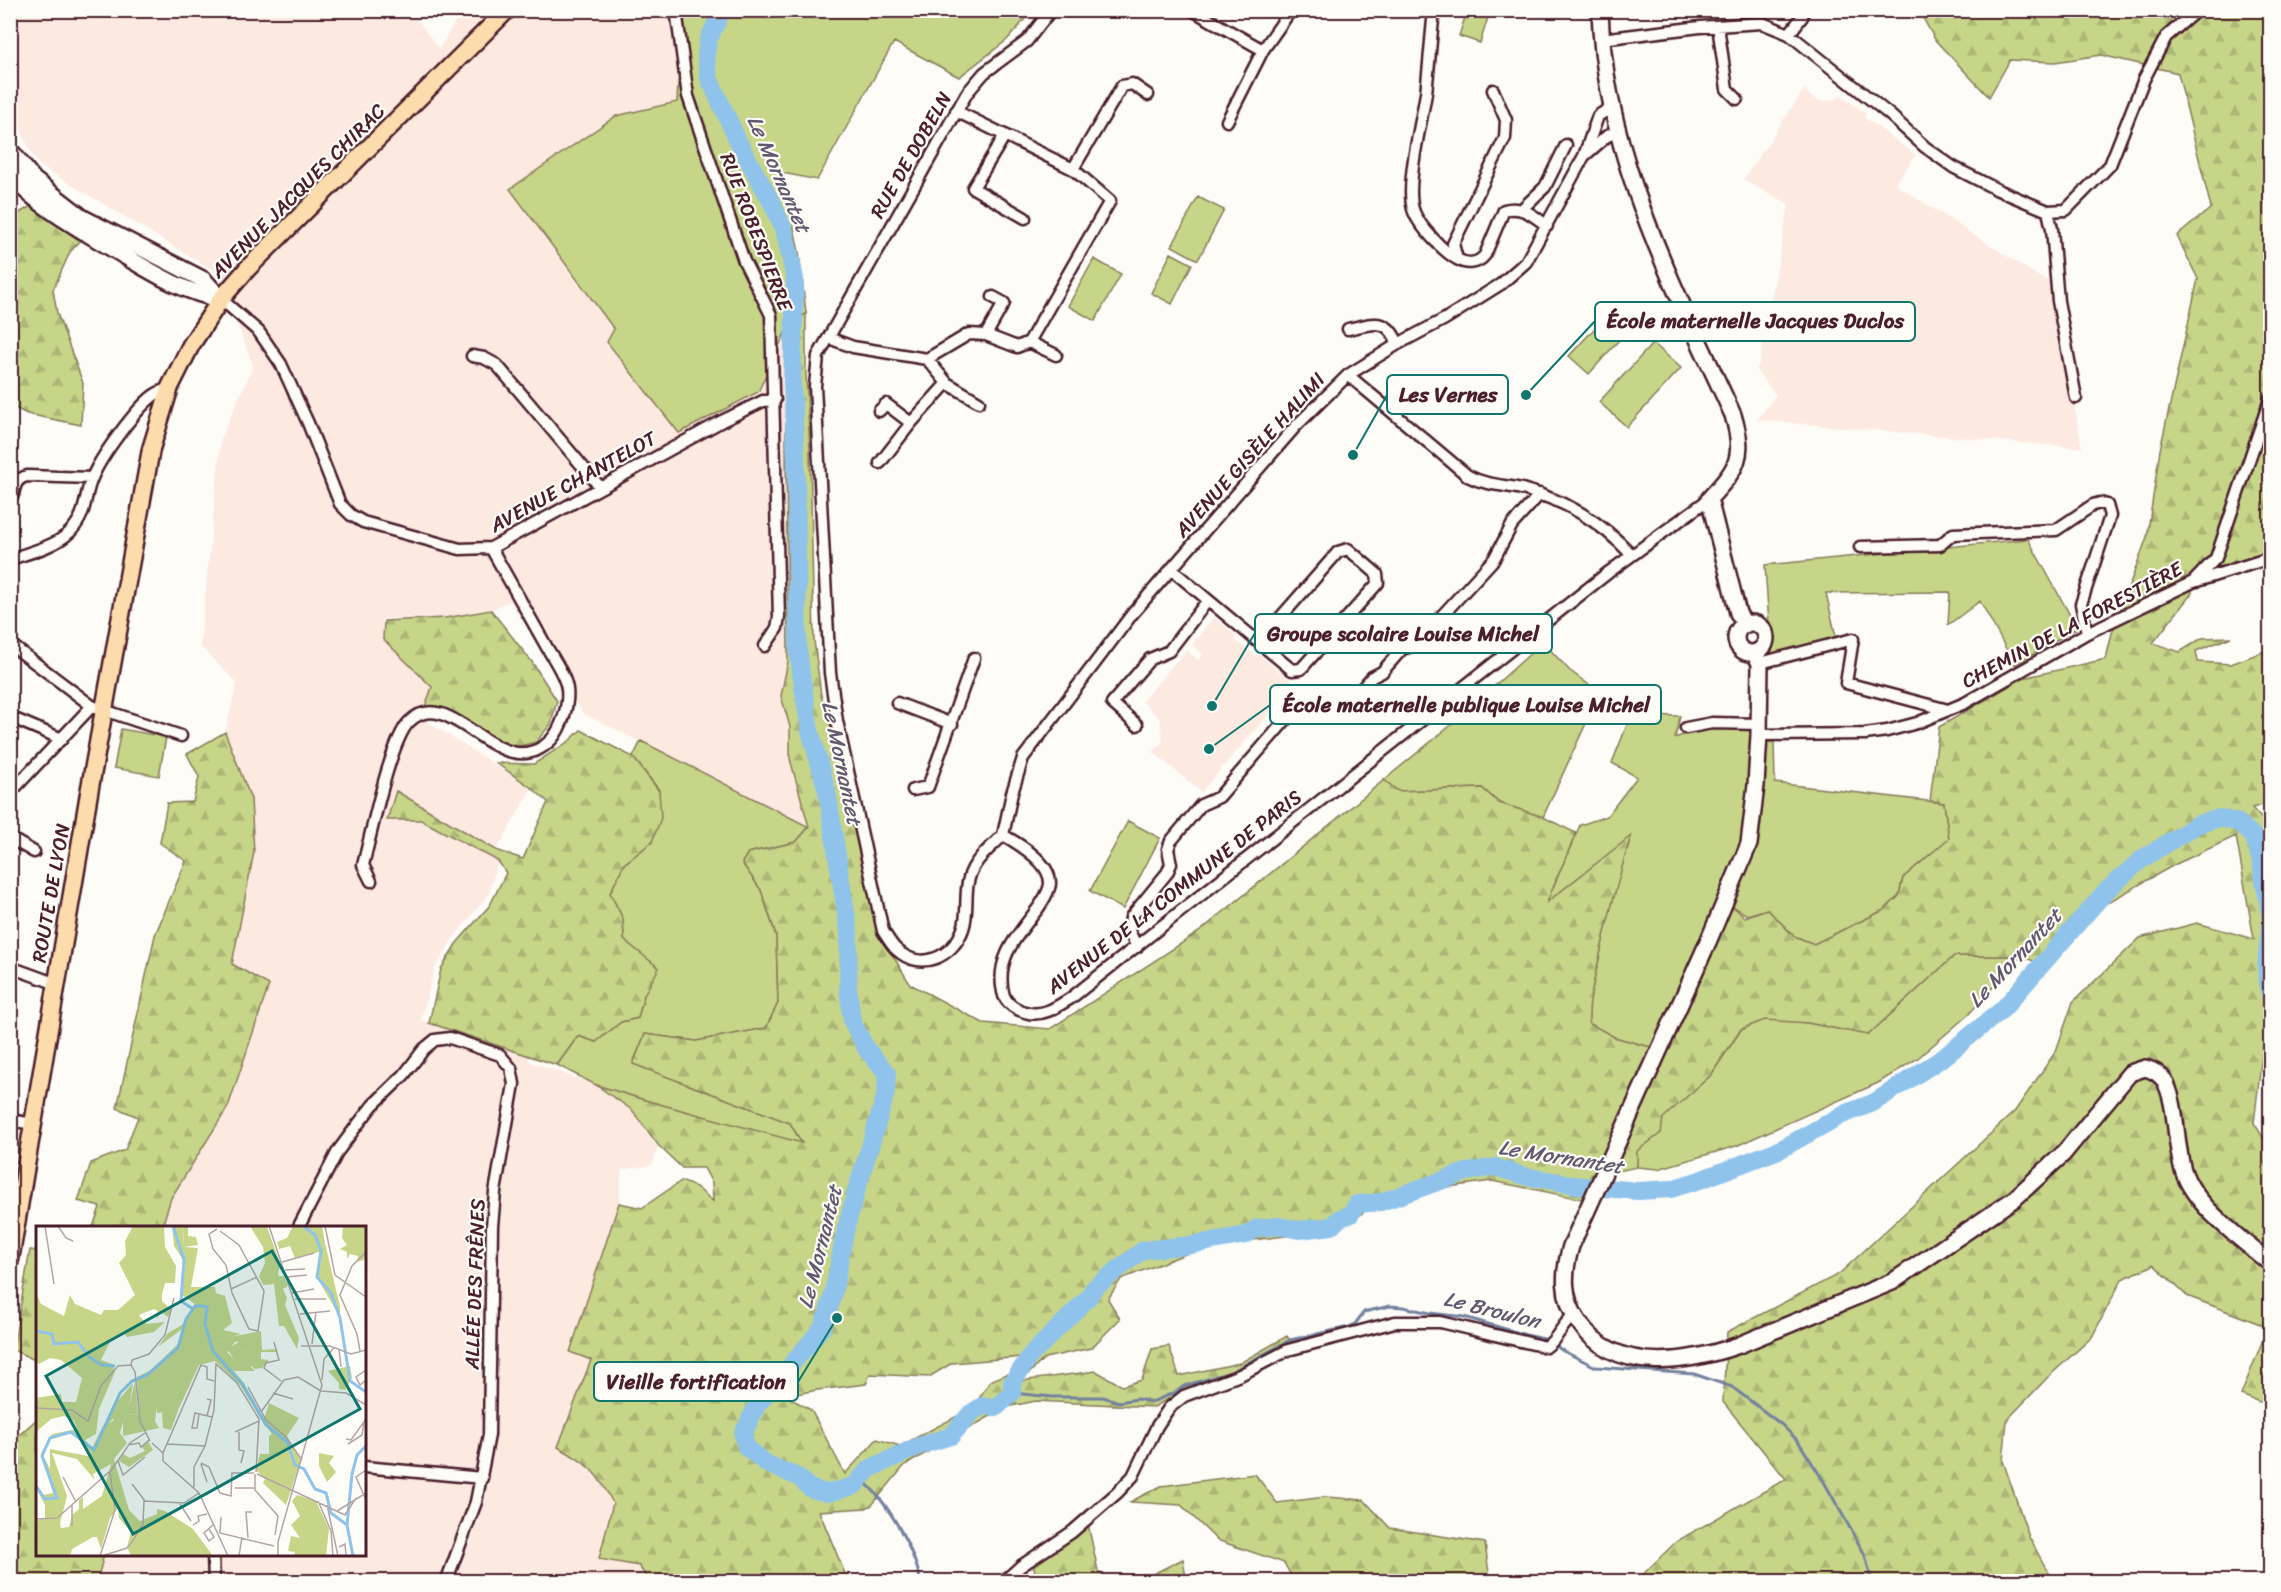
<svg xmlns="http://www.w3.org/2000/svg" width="2281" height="1592" viewBox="0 0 2281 1592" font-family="Sriracha,sans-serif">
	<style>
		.built { fill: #fceae1 }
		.green { fill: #c7d588; stroke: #887a5a; stroke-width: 1.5 }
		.forest { fill: url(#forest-firs); stroke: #887a5a; stroke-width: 1.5; fill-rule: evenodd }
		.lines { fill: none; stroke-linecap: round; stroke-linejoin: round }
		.stream { stroke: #73819f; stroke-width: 3 }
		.river { stroke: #8fc3ec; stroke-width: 18 }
		.street-casing { stroke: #4a1f2b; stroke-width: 15 }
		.secondary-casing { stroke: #4a1f2b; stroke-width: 20 }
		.primary-casing { stroke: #4a1f2b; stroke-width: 21 }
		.street { stroke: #fdfcf7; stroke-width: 10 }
		.secondary { stroke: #fdfcf7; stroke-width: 15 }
		.primary { stroke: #fcdcac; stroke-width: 16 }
		.labels { text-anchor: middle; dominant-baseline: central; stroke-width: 4.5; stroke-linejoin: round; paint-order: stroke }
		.street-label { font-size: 20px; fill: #4a1f2b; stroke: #fdfcf7 }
		.water-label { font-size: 21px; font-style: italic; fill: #62586f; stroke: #fdfcf7 }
		.inset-river { fill: none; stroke: #8fc3ec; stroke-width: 3 }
		.inset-road { fill: none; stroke: #b5a4a5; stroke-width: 1.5 }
		.view { fill: #0f766e; fill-opacity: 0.15; stroke: #0f766e; stroke-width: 3 }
		.inset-edge { fill: none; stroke: #4a1f2b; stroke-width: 3 }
		.leader { fill: none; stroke: #0f766e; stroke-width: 2 }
		.callout-dot { fill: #0f766e; stroke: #fdfcf7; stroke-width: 2 }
		.callout { fill: #fdfcf7; stroke: #0f766e; stroke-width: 2 }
		.callout-label { font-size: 21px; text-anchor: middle; font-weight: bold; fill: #4a1f2b }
	</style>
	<defs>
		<pattern id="forest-firs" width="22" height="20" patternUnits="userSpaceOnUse" patternTransform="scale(1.5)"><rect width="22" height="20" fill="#c7d588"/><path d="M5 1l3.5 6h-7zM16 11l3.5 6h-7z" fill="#acb676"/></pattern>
	</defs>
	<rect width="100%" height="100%" fill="#fdfcf7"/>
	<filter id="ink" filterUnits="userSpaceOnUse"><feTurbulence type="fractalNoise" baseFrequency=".0167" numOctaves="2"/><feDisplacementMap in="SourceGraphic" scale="12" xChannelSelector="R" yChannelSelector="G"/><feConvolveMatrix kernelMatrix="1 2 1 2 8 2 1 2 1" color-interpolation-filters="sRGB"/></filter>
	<g filter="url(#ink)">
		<!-- built -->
		<path class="built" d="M11 11H413L412 13 439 49 461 11H682L677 102 616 116 511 189 614 329 758 392 785 333 788 661 781 696 790 727V759L809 827 583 713 510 601 491 610 445 618 382 619 383 639 432 687 425 707 428 722 532 788 496 851 395 792 387 820H421L498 861 489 894 452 940 434 970 421 1020 530 1055 528 1061 596 1085 632 1110 659 1146 652 1165 622 1170 619 1203 570 1352 591 1360 558 1447 584 1462 601 1480 614 1503 640 1566 649 1581H97L104 1555 364 1554V1228L162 1227 171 1198 232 965 254 852 251 799 225 732 237 683 200 646 221 438 253 366 218 273 37 164 11 111Z
			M1805 88 1810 96 1820 101 1834 100 1841 95 1866 114 1864 117 1916 155 1895 184 2041 278 2052 283 2082 448 1757 420 1776 395 1755 369 1759 365 1789 204 1743 180Z
			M1214 617 1236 636 1235 640 1257 657 1259 655 1295 684 1201 792 1153 752 1163 741 1160 719 1142 701 1186 650 1198 660 1203 654 1192 645Z"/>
		<!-- green -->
		<path class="green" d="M682 11H1032L1007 40 959 77 894 42 817 180 783 173 799 252 806 313 785 333 758 392 679 433 607 342 614 329 510 189 616 116 677 102Z
			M1467 11H1490L1480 43 1459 36Z
			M1198 197 1224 210 1198 260 1172 246Z
			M1171 253 1192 264 1172 304 1151 293Z
			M1094 259 1121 274 1095 321 1068 306Z
			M1607 315 1626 332 1589 374 1569 356Z
			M1653 343 1681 368 1627 427 1599 402Z
			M2028 539 2077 628 2015 665 1980 601 1948 625 1950 592 1826 593 1836 637 1771 655 1765 565Z
			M1543 642 1569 670 1600 693 1543 817 1499 803 1482 788 1397 791 1384 780 1450 726Z
			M1631 715 1680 716 1675 738 1701 728 1754 729 1753 741 1774 742 1775 783 1944 803 1949 839 1903 878 1899 896 1884 910 1814 944 1794 936 1767 909 1747 915 1731 905 1654 1048 1614 1037 1589 1024 1588 1007 1614 892 1631 837 1546 903 1580 825 1607 816 1637 777 1612 763Z
			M121 729 166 737 159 776 114 768Z
			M641 741 809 827 796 842 748 853 742 863 761 890 776 936 778 1003 766 1028 696 1041 645 1034 633 1063 790 1123 802 1144 648 1101 596 1085 557 1065 578 1036 596 1042 621 1022 638 1018 644 995 658 968 624 940 623 919 610 893 624 864 652 842 659 790 633 757Z
			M1128 821 1160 838 1123 909 1090 891Z
			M1954 956H2021L1968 1015 1918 1058 1878 1083 1736 1146 1658 1169 1637 1167 1636 1151 1661 1132 1662 1118 1711 1075 1741 1030 1765 1019 1808 1023 1868 1035Z"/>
		<!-- forest -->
		<path class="forest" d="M1919 11H2270V501L2265 507 2270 513V552L2192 576V593L2153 643 2180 652 2202 638 2231 637 2196 651 2198 662 2231 664 2270 649V803L2252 808 2270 828V1051L2263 1047 2254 1123 2270 1148V1406L2241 1395 2268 1327 2187 1296 2154 1265 2122 1279 2092 1337 2047 1378 2007 1420 2003 1461 2029 1537 2053 1581H1636L1677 1541 1786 1479 1723 1402 1727 1332 1839 1274 2015 1111 2056 1051 2073 1002 2140 938 2197 923 2254 939 2236 836 2174 865 2103 905 2049 967 2021 956H1954L1868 1035 1808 1023 1765 1020 1741 1029 1711 1075 1663 1118 1661 1133 1637 1151V1167L1609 1173 1703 975 1731 905 1745 917 1767 909 1794 936 1814 944 1884 910 1899 896 1903 878 1949 838 1944 803 1930 801 1939 727 2023 678 2106 659 2112 633 2147 537 2160 450 2198 279 2177 236 2211 208 2178 73 2101 55 2055 62 2010 60 1989 97 1936 41Z
			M31 206 80 241 70 252 53 290 57 313 83 383 81 425 27 414 11 406V218Z
			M806 313V375L810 450 814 640 821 695 833 732 843 793 858 842 881 936 910 984 983 1023 1050 1029 1199 932 1384 780 1398 791 1482 788 1499 803 1543 817 1576 833 1547 902 1631 836C1619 877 1608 917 1599 959 1594 980 1588 1001 1589 1023L1614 1037 1654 1048 1581 1199 1492 1181 1441 1188 1365 1211 1355 1219 1325 1231 1228 1243 1188 1253 1121 1279 1108 1299 1120 1319 1091 1348 1045 1358 1021 1381 1096 1371 1122 1386 1142 1380 1152 1349 1169 1346 1179 1376 1240 1363 1287 1336 1291 1342 1238 1373 1188 1388 1154 1407 1036 1401 1006 1407 905 1465 872 1505 866 1508 819 1511 848 1581H649L639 1566 599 1559 613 1503C597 1472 589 1464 558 1447L591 1360 570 1352 619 1203 642 1208 681 1181 696 1187 713 1201 712 1183 704 1168H682L659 1146 632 1110 596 1085 648 1101 802 1143 790 1123 633 1064 645 1034 696 1041 766 1028 778 1003 776 935 761 890 742 863 748 853 796 842 809 827 790 759V727L781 696 788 661 785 333ZM1023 1357 1012 1372 990 1381 973 1408 900 1446 877 1439 845 1474 811 1410 786 1396 817 1390 866 1384 870 1374 929 1377 952 1363Z
			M491 610 532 662 557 701 551 724 536 742 512 748 447 709 425 707 432 687 383 639 384 621 445 618Z
			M581 730 633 757 659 791 661 818 652 842 624 864 610 893 623 919 624 940 659 968 644 995 638 1018 621 1022 596 1042 578 1036 557 1065 429 1023 441 969 456 944 490 905 506 873 498 861 421 820H387L396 791 496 850 523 859 548 802 532 788 496 763 534 764 568 742Z
			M225 732 251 799 254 852 232 964 269 985 228 1107 171 1198 162 1227H93L100 1207 78 1201 91 1163 125 1150 138 1117 117 1108 155 935 186 861 160 843 167 803 193 802 199 777 187 754Z
			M30 1250 37 1251V1361L13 1350Z
			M37 1419 38 1554 104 1555 97 1581H11V1442Z
			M1255 1474 1277 1503 1326 1497 1364 1500 1390 1528 1485 1543 1490 1581H1294L1284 1563 1217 1540 1181 1505 1130 1502 1161 1486Z
			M1088 1524 1098 1571 1108 1581H1037L1033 1563Z
			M1183 1559 1186 1578 1180 1581H1139Z"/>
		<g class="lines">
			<!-- stream -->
			<path class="stream" d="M1012 1393 1053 1397H1103L1119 1402 1137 1399 1152 1402 1176 1392 1184 1386 1231 1372 1290 1340 1349 1327 1355 1324 1364 1312 1390 1306 1403 1307 1430 1313 1464 1317 1526 1335 1548 1340 1563 1351 1596 1367 1694 1374 1732 1387 1782 1425 1798 1441 1823 1480 1865 1555 1872 1582
				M861 1479C887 1500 914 1549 921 1582"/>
			<!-- river -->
			<path class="river" d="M722 10 708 41 706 56 709 78 738 141 773 205 785 233 795 279 792 382 796 460 798 648 802 680 810 731 827 791 849 932 848 987 852 1021 867 1050 887 1073 886 1092C874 1138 857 1183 846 1229 838 1262 836 1296 822 1328L757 1405 743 1434 746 1447 767 1464 798 1477 811 1489 828 1493 854 1486 869 1469 919 1446 951 1436 971 1413 982 1406 997 1407 1012 1393V1383L1030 1356 1088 1298 1094 1288 1143 1250 1191 1245 1246 1235 1257 1228 1279 1226 1299 1230 1332 1226 1340 1218 1350 1215 1357 1204 1381 1202 1466 1172 1495 1167 1524 1176 1582 1186 1638 1191 1671 1189 1700 1180 1781 1149 1842 1115 1873 1103 1944 1057 2003 1009 2106 891 2142 859 2198 824 2220 818 2239 823 2253 836 2261 862 2270 914
				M2270 927C2268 949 2263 974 2270 994"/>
			<!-- street casing -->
			<g class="street-casing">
				<path id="street" d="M676 10 688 96 744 261 771 315 779 617 777 628 765 646
					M1192 10 1263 50 1291 10
					M1434 10C1431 38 1429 66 1426 93 1422 121 1404 188 1414 212 1419 226 1444 252 1457 259 1467 265 1478 264 1485 255L1504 210C1522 205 1533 215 1547 226
					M1718 26 1727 89 1737 99
					M1789 34 1802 17 1803 10
					M1601 39 1700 27 1762 23 1789 34 1890 115 1925 147 1953 167 1998 190 2048 211 2066 210 2110 165 2144 79 2166 37 2197 10
					M956 111 1073 169
					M1227 121 1263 50
					M1005 135 973 188 1025 218
					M1584 156 1607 136 1618 132
					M1522 209 1545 187 1566 145
					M2048 211 2052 229 2058 301 2076 398
					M1457 259 1453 244 1505 138 1506 120 1493 90
					M221 299 259 332 281 364 308 423 340 504 351 515 363 522 460 549 491 548 722 421 763 401 775 400
					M1348 329C1373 324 1387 316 1398 344
					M986 335 1004 303 993 297
					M829 338 853 347 927 359 969 334 986 335 1017 347 1029 342 1110 201 1073 169 1122 86 1132 84 1148 95
					M1029 342 1056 355
					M472 356 484 358 497 365 600 487
					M927 359 947 383 979 402
					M1348 375 1468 476C1485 485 1503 485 1522 489 1567 501 1600 521 1632 555
					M879 411 886 404 911 423
					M880 463 911 423 947 383
					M13 495C15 485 16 479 27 476L92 478
					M1860 547 1940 545 1953 534 2056 530 2093 505 2100 503 2107 505 2110 516 2081 604 2087 633
					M10 559C29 553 56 546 70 532 88 513 83 499 92 478 101 456 135 410 153 396 158 392 165 390 170 387
					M1171 569 1292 670 1301 669 1378 583 1377 574 1348 549 1338 552 1259 642
					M2197 581 2270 558
					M10 644 92 706 181 736
					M1760 663 1853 639 1846 683 1948 710
					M897 703 952 724
					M10 717 62 739
					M1137 725 1112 703 1150 659 1169 651 1208 600
					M1686 728 1712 723 1760 724
					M1759 735 1865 734 1887 731 1917 723 1965 703 2087 633 2193 582 2216 558 2270 399
					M913 790 928 787 974 658
					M10 793 92 706
					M1003 835C991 848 974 859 969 878 964 894 969 913 963 929 953 957 921 972 897 950 892 946 887 937 883 931L837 721 830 673 815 386 818 356 967 93 984 73 1027 41 1051 10
					M1003 835C1019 844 1050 862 1050 883 1050 890 1043 901 1039 907 1019 934 995 957 1003 992 1005 1004 1018 1011 1029 1013 1045 1016 1058 1006 1071 998L1609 572 1709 499
					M1003 835 1012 793 1023 758 1133 613 1295 427 1348 375 1398 344 1445 319 1501 284 1526 262 1584 156 1598 116 1613 106
					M10 838 34 852
					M371 881 363 865C371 835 390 741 409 722 451 680 501 790 551 740 562 728 569 705 567 689 565 674 552 657 545 644 527 612 509 580 491 548
					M1137 947 1129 931 1131 917 1167 873 1171 864 1168 849 1171 841 1201 805 1219 797 1296 708 1307 703 1337 713 1344 709 1372 677 1382 672 1402 649 1415 645 1494 559 1512 525 1540 494
					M10 967 57 984
					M10 1120 33 1124
					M298 1228 338 1151 355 1128 373 1105 404 1075 424 1049 435 1040 450 1038 500 1055 511 1068 514 1084 495 1192 492 1226 489 1435 476 1502 446 1582
					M364 1467 482 1478
					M213 1554 214 1582
					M1003 1582 1021 1566 1072 1532 1117 1493 1133 1476 1157 1426 1169 1408 1184 1396 1240 1375 1288 1350 1395 1322H1440L1546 1347C1558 1339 1562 1324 1574 1315"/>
			</g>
			<!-- secondary casing -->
			<g class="secondary-casing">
				<path id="secondary" d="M1600 10C1604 155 1674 286 1733 415 1746 458 1737 468 1709 499L1738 613 1745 625
					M10 150 34 180 83 218 204 280 221 299
					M10 175C40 208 80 229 118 252 150 271 184 293 221 299
					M1736 638a15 15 0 1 1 30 0a15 15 0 1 1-30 0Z
					M1754 653 1760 663 1759 735 1756 785 1749 844 1708 942 1571 1246C1563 1273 1562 1297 1578 1321 1615 1376 1687 1363 1739 1345L1892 1282 2014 1199 2063 1154 2130 1073 2145 1068C2153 1070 2159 1073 2164 1080 2177 1101 2175 1145 2183 1170 2194 1206 2242 1240 2270 1263"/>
			</g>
			<!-- primary casing -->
			<g class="primary-casing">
				<path id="primary" d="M10 1260 89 793 151 449 170 387 191 345 221 299 248 268 507 10"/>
			</g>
			<!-- street -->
			<use href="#street" class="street"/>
			<!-- secondary -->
			<use href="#secondary" class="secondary"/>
			<!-- primary -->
			<use href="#primary" class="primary"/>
		</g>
	</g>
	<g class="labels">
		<!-- street labels -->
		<g class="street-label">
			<text transform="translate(911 155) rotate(-60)">RUE DE DOBELN</text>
			<text transform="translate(298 191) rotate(-45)">AVENUE JACQUES CHIRAC</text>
			<text transform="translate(756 232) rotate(69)">RUE ROBESPIERRE</text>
			<text transform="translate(1250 455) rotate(-48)">AVENUE GISÈLE HALIMI</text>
			<text transform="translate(573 482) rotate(-29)">AVENUE CHANTELOT</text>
			<text transform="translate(2072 625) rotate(-28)">CHEMIN DE LA FORESTIÈRE</text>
			<text transform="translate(1174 892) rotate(-38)">AVENUE DE LA COMMUNE DE PARIS</text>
			<text transform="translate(51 893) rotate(-80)">ROUTE DE LYON</text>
			<text transform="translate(475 1284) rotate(-88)">ALLÉE DES FRÊNES</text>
		</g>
		<!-- water labels -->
		<g class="water-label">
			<text transform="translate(779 174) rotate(66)">Le Mornantet</text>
			<text transform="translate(842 763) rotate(78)">Le Mornantet</text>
			<text transform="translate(2015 958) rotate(-47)">Le Mornantet</text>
			<text transform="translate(1561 1157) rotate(9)">Le Mornantet</text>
			<text transform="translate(820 1247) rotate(-76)">Le Mornantet</text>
			<text transform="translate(1492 1310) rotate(14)">Le Broulon</text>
		</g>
	</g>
	<!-- overview -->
	<g transform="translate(36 1226)">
		<rect width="330" height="330" fill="#fdfcf7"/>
		<path d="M147 0H152V10L160 11 162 19 148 21ZM257 0H286L289 17 283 26 259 32 254 20 243 23 241 16 251 12ZM210 108 205 123 214 128 215 141 219 145H198L202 139 191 123 203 116 181 113ZM97 157 94 176 71 199 78 179ZM110 169 116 188 121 178 119 195 123 202 87 210V196L92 189 103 188 102 170ZM233 177 263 192 251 210 265 234 250 279 227 257 229 253 220 244 224 228H233V210L236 208 227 196ZM143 182 135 204 127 202 126 187ZM112 215 117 224 93 241 83 235 87 228 94 232 109 225 106 221ZM261 269 280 275 293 303 290 330H258L259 326 252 325 255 310 264 312 255 299 264 290 256 275Z" fill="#c7d588"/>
		<path d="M97 0H128L129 21 140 40 139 57H129L126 68V75L135 84 132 91 125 86 121 93 122 85 118 83 103 89 110 98 129 96 118 106 91 111 87 106 76 112 65 134 76 138 79 146 63 183 60 208 49 214 56 222 67 200 77 195 81 183 94 177 99 155 102 188 92 189 87 196 84 207 91 217 78 233 93 284 104 295 121 288V283L129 285 157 303 177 330H95L91 321 95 306 83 292 82 282 74 292 65 323 61 311H57L36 323 34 330H0V295L9 292V279L1 264 7 269 17 267 5 227 16 208 41 203 38 195 28 190 15 193 0 206V172L25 168 26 176H40L46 152 25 134 14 132 3 138 0 135V67L5 78 28 90 34 69 39 78 65 89 68 84H82L99 69 83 37 90 29 89 15ZM32 207 44 212 55 227 52 230 14 223V243L7 229 16 212ZM16 227 41 233 59 254 57 248 75 238 66 270 47 283V271L43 274V283L37 288 33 301 25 302 24 297 31 270ZM136 0H147L148 21 162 22 155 61H179L180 67 189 70 196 97 187 104 205 108 182 114 202 112 191 126 203 138 198 145 208 157 227 196 204 159 179 135 163 139 143 182 133 186 121 187 120 180 116 190 110 169 102 170 101 151 115 144 142 118 146 103 122 121 132 107 146 99 159 78 146 69 144 72 147 34 138 20ZM214 0 231 1 244 37 242 50H248L252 60 247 63 251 72 249 79 263 112 261 123 248 100H243L238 58 227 59 223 50 229 37 227 21ZM307 0H330V33L321 36 322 30 314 28 311 33V26L304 23 311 19 306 12ZM289 17 304 81V91L280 50 285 35 283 26ZM225 105 226 124 240 123 241 126H225V133L233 134 226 142 219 143 213 138 214 128 205 123 204 117 210 108ZM314 140 316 152 309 164 303 163V157L292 145Z" fill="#c7d588" fill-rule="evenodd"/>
		<path d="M283 227 298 230 293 237 300 246 291 256 283 240Z" fill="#c7d588"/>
		<path class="inset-river" d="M137 0 148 34 145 75 157 83M267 0 279 9 285 25 281 51 295 67 304 92 314 155 330 166M0 105 16 108 18 118 42 116 53 131 66 139 79 140M0 260 9 273 21 272 6 230 14 212 35 206 58 224 84 167 96 155 111 149 142 122 150 93 159 80H167L171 81 169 98 177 125 207 159 230 199 251 216 259 239 268 243 279 263 290 267 295 287 311 299M317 330 311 299 316 248 321 229 330 220"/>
		<path class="inset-road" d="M9 0 18 58M22 0 30 12 37 15M233 0 286 159 242 316V330M289 0 299 49 330 71M181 3 173 8 177 23 190 39 196 67 213 103 222 105 228 65 203 19 184 5M246 36 278 27M249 44 269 43M251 51 271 49M195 63 221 51M256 67 278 63M259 73H290M264 88 294 85M238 116 243 134 230 137 228 142 245 155M276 118 280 86M265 120H294L315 128 330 124M303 123 305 141M324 125 321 108 304 69 316 40 330 26M95 139 96 134 113 128 129 109 138 72M95 139 99 146 104 195 114 215M330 144 320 151 324 159 330 154M286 154 288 133 298 122M212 161 230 194 250 211 266 234M285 165 310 167 330 179M237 167 257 173M0 182 36 184 52 195 65 160 82 140 95 139M225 186 248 154 262 151 285 165M163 188 161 202H156L159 187 176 191M171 190 175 174 171 173M199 206 223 195M203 206V224L208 225 205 237M310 213 315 214 330 193M116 217 127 227V235L163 267 192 330M131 218 169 220M312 218 326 209 328 196M92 219 103 217 105 221 113 214M127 227 165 139 171 141V153L178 155M82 235 87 249 109 231M165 237 173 241 184 267 195 270 196 247H218M165 238 171 256M330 244 320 251 330 274M219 248V264L242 290 239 309M221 248 309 289 320 272M27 251 40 276M96 258 109 275M158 261V241L169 220 178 184 180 138 201 157 223 193 220 246M199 262H218M282 275 295 305 297 330M144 278 155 295M291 279 302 330M301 285 330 267M185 291 184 307 238 320M0 293 21 292 73 246M157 299 163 295 162 290 171 288M36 300V279M173 303 178 311 173 315 168 307 177 299M212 312 210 286H216M303 321 309 318 310 330M64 330 79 284 74 246 94 217 109 207M66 330 91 322 96 316 107 298 108 275 148 277 163 267M203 330 206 311"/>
		<path class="view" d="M236 25 324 183 97 308 10 150Z"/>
		<rect width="330" height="330" class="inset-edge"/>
	</g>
	<!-- callouts -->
	<path class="leader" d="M1526 395L1595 321M1353 455L1387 395M1212 706L1255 633M1209 749L1270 705M837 1318L798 1382"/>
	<g class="callout-dot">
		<circle cx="1526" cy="395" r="6"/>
		<circle cx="1353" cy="455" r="6"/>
		<circle cx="1212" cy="706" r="6"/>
		<circle cx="1209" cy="749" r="6"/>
		<circle cx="837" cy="1318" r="6"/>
	</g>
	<g class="callout">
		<rect x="1595" y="302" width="320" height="39" rx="6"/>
		<rect x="1387" y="375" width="121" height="39" rx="6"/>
		<rect x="1255" y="614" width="297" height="39" rx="6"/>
		<rect x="1270" y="685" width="391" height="39" rx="6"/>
		<rect x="594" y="1362" width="204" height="39" rx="6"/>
	</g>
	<g class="callout-label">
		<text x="1755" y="328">École maternelle Jacques Duclos</text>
		<text x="1448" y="402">Les Vernes</text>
		<text x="1403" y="641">Groupe scolaire Louise Michel</text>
		<text x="1466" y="712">École maternelle publique Louise Michel</text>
		<text x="696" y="1389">Vieille fortification</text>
	</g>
	<!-- margin -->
	<rect width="2281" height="1592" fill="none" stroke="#fdfcf7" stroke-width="36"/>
	<rect x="18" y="18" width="2245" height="1556" fill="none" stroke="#4a1f2b" stroke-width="2" filter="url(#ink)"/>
</svg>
